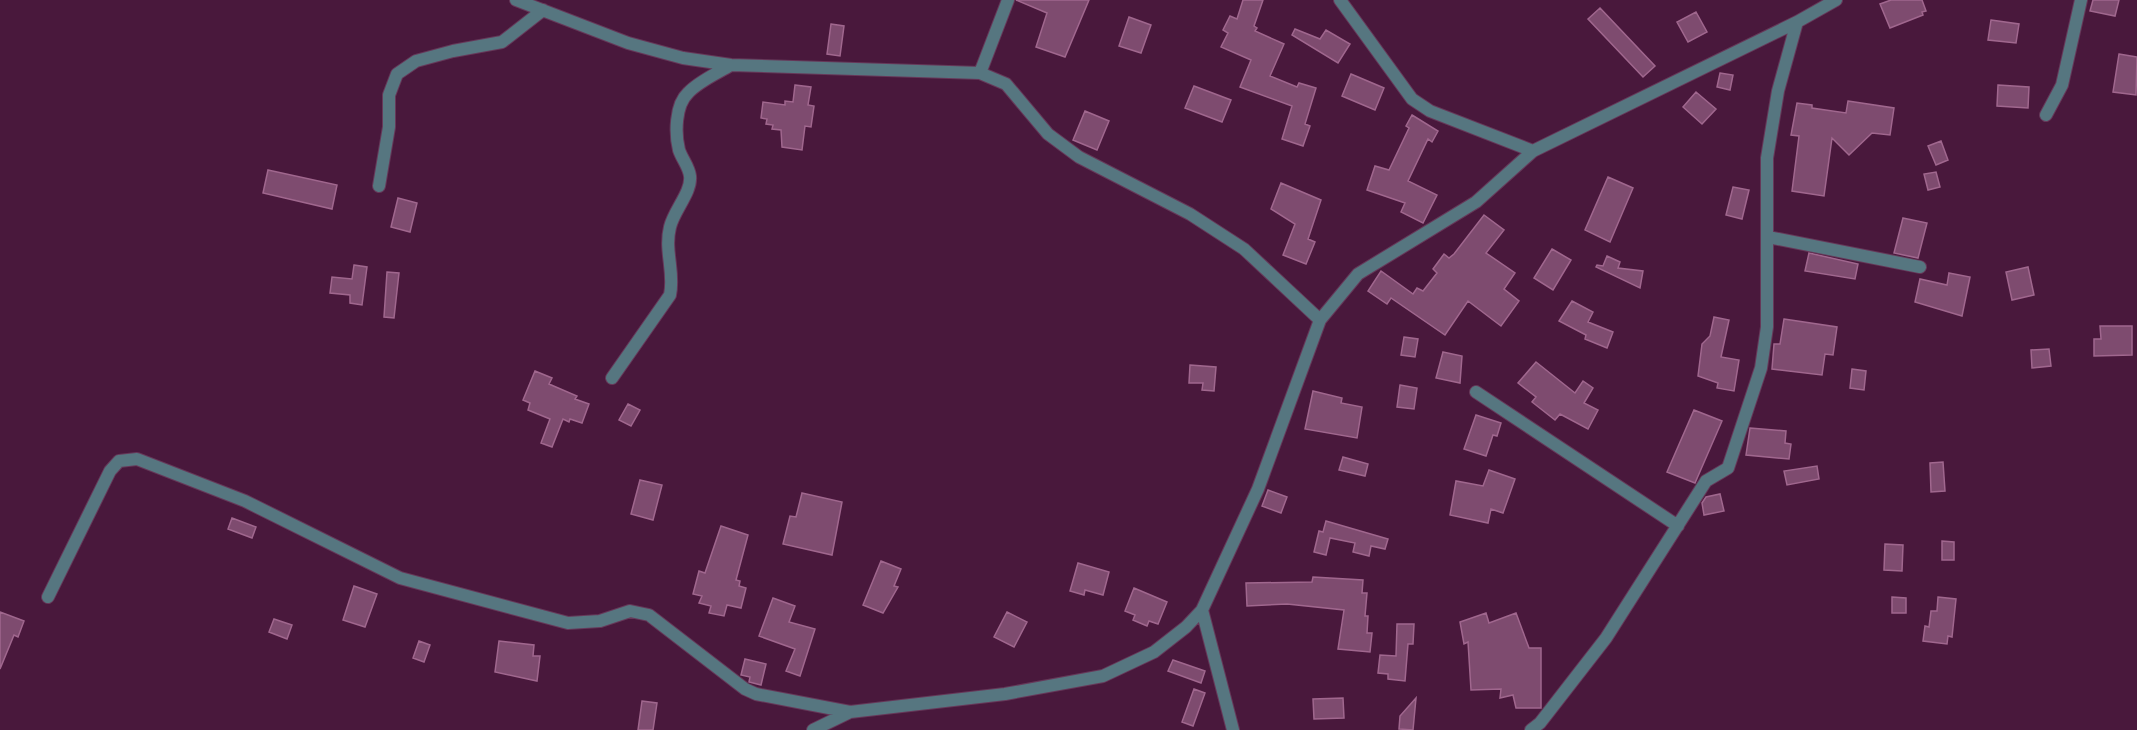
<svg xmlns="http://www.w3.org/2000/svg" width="2137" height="730" viewBox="0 0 2137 730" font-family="Rubik,sans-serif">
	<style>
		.building { fill: #7e4b6f; stroke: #a0678e; stroke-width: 1.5 }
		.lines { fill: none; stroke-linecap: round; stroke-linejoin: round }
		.minor-casing { stroke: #663859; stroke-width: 14 }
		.minor { stroke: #567680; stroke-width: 12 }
	</style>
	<rect width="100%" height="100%" fill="#49183c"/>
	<!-- building -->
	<path class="building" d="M1016 0H1089L1065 57 1036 47 1047 13Z
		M1243 0H1263L1254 26 1257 28 1255 31 1284 44 1270 76 1297 87 1299 83 1316 88 1305 124 1310 126 1303 146 1282 139 1292 106 1240 87 1251 60 1221 47 1228 33 1223 30 1230 16 1237 19Z
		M1891 0H1922L1926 11 1922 12 1923 15 1890 28 1880 4Z
		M2093 0H2119L2115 16 2090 11Z
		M1600 8 1655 66 1643 77 1588 19Z
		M1696 12 1707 32 1688 42 1677 22Z
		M1129 17 1151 25 1141 53 1119 46Z
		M1991 20 2019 24 2016 43 1988 40Z
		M831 24 844 26 840 56 827 54Z
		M1295 29 1320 39 1326 30 1350 44 1338 63 1292 35Z
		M2119 54 2137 57 2136 95 2113 92Z
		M1720 73 1733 75 1730 90 1717 87Z
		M1351 74 1384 88 1375 110 1342 96Z
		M795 85 811 87 808 105 814 106 811 127 805 126 802 150 782 147 781 130 772 129 773 125 766 124 767 119 761 118 763 102 785 105V101L793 102Z
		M1998 85 2029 87 2028 108 1997 106Z
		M1194 86 1231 100 1222 122 1185 108Z
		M1696 92 1716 109 1702 124 1683 107Z
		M1848 101 1894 108 1890 135 1872 133 1849 155 1832 138 1824 196 1792 191 1799 136 1791 135 1797 103 1812 105V108L1846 113Z
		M1085 111 1109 121 1097 150 1073 140Z
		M1412 115 1438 131 1432 142 1428 139 1408 181 1437 195 1423 223 1401 212 1405 203 1367 190 1375 166 1389 170 1409 128 1406 126Z
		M1941 141 1948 160 1936 165 1928 146Z
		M268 170 337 185 332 209 263 193Z
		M1936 172 1940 187 1928 190 1924 174Z
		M1608 177 1633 188 1610 242 1585 230Z
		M1281 183 1321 200 1308 239 1315 242 1306 264 1283 255 1295 224 1271 209Z
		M1733 187 1749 190 1742 219 1726 215Z
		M398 198 417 203 410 232 391 227Z
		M1484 215 1504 230 1486 253 1515 273 1504 289 1519 301 1501 326 1468 301 1445 335 1391 298 1387 304 1368 291 1381 271 1413 294 1417 288 1423 291 1437 273 1433 269 1444 254 1449 258 1454 254Z
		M1903 218 1927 223 1918 258 1894 253Z
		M1552 249 1571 260 1553 290 1534 278Z
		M1809 253 1858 264 1855 279 1805 271Z
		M1607 256 1620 262 1618 268 1643 271 1640 288 1596 267 1597 265 1603 266Z
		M354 265 367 267 362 305 350 303V295L330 293 332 277 352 279Z
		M2028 267 2034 295 2012 300 2006 272Z
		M387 272 399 273 394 318 384 317Z
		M1949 273 1970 277 1962 316 1915 302 1920 279 1947 285Z
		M1572 301 1593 312 1588 322 1613 332 1607 348 1585 339 1586 335 1559 321Z
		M1714 317 1729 320 1721 357 1739 360 1734 391 1717 388 1718 383 1698 376 1702 344 1710 336Z
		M1784 319 1837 327 1833 355 1825 354 1822 375 1772 369 1774 344H1780Z
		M2100 326H2132V355L2094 356V339H2101Z
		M1404 337 1418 339 1415 357 1401 355Z
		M2049 349 2051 366 2032 368 2031 350Z
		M1443 352 1462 356 1460 383 1436 378Z
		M1536 362 1575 393 1583 381 1593 388 1584 403 1598 410 1588 429 1560 414 1555 420 1532 402 1536 397 1518 383Z
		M1190 365 1216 367 1214 391 1202 390 1203 383H1189Z
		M1852 369 1866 371 1864 390 1850 388Z
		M535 371 552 378 549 384 577 396 575 399 589 404 582 423 570 419 569 422 563 419 552 447 541 443 550 419 528 410 530 403 523 400Z
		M1400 385 1417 388 1414 409 1397 407Z
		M1313 391 1342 398 1341 403 1362 407 1357 438 1305 429Z
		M628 404 640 410 631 426 619 420Z
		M1694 410 1722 421 1695 483 1667 472Z
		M1476 415 1501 423 1497 436 1493 435 1486 456 1464 449Z
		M1750 428 1786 431 1785 443 1791 444 1789 459 1746 455Z
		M1343 457 1368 464 1365 476 1339 470Z
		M1943 462 1945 491 1931 492 1930 463Z
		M1817 466 1819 479 1787 485 1784 471Z
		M1489 470 1515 479 1503 513 1491 509 1488 523 1450 515 1456 481 1483 486Z
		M640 480 662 485 653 520 631 514Z
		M1268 490 1287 497 1281 513 1262 506Z
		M802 493 842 502 832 555 783 544 790 516 796 517Z
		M1720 494 1724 511 1704 515 1702 503 1706 497Z
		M232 518 256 527 252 538 228 529Z
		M1326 521 1388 539 1385 549 1371 546 1369 556 1353 552 1355 543 1330 538 1326 555 1314 552 1319 531 1323 532Z
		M721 526 748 535 736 580 740 581 739 586 746 588 741 608 727 605 724 616 709 613 711 606 699 603 702 596 693 594 699 571 705 573Z
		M1942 541 1954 542V560H1942Z
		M1885 544 1903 545 1902 571 1884 570Z
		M881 561 901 569 894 586 898 587 883 613 863 605Z
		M1078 563 1109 572 1103 595 1085 590 1084 595 1070 591Z
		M1313 577 1363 580 1362 593H1367L1365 616H1368L1367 633H1372L1370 652 1338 649 1344 610 1287 604 1247 606 1246 583 1312 582Z
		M354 586 377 594 365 627 343 620Z
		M1134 588 1167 602 1158 624 1149 621 1147 626 1133 620 1135 615 1125 611Z
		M1892 597 1906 598V613H1892Z
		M1938 597 1956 599 1952 637 1948 636 1947 644 1923 641 1925 626 1929 627 1931 611H1937Z
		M773 598 795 606 789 622 815 629 800 676 786 671 795 649 759 636Z
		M0 612 24 621 18 637 14 635 0 669Z
		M1007 612 1027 622 1014 647 994 637Z
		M1486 613 1489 623 1516 613 1529 648H1541V708H1516L1513 695 1500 698 1501 689 1471 690 1468 642 1464 644 1460 622Z
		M274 619 292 625 287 639 269 632Z
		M1397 624H1414L1413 644H1408L1405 681 1388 679V674L1378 673 1380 655 1396 656Z
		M419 641 430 645 424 662 413 658Z
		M499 641 534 645 533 656H540L537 681 495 672Z
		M745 659 766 664 761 685 749 682 750 677 741 675Z
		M1173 660 1205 671 1201 683 1168 671Z
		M1194 689 1205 693 1193 726 1182 722Z
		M1343 698 1344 718 1314 719 1313 699Z
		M1416 698 1413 730 1399 729 1400 716Z
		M642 701 657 703 653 730H638Z"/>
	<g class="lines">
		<!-- minor casing -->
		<g class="minor-casing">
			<path id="minor" d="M516 0 628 43 683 58 731 65 980 73 1006 84 1048 134 1079 157 1190 214 1244 249 1320 320
				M1340 0 1412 99 1430 111 1533 151
				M980 73 1008 0
				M2046 115 2062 85 2081 0
				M379 186 389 127V95L397 74 416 61 453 51 502 42 543 10
				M1768 237 1920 267
				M612 378 670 295C675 272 664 251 670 227 674 210 692 192 690 176 689 167 682 159 679 150 675 134 675 105 688 93 699 81 718 73 731 65
				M1476 392 1678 526
				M48 597 110 471 119 461 137 459 245 501 400 578 568 623 600 621 630 611 649 615 745 689 756 694 850 712
				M1202 610 1233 730
				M813 730 850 712 1005 694 1103 676 1154 652 1186 627 1202 610 1258 489 1320 320 1358 274 1476 202 1533 151 1797 22 1836 0
				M1531 730 1540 723 1606 638 1706 481 1728 468 1761 368 1767 327V158L1778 91 1797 22"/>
		</g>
		<!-- minor -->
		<use href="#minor" class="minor"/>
	</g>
</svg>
